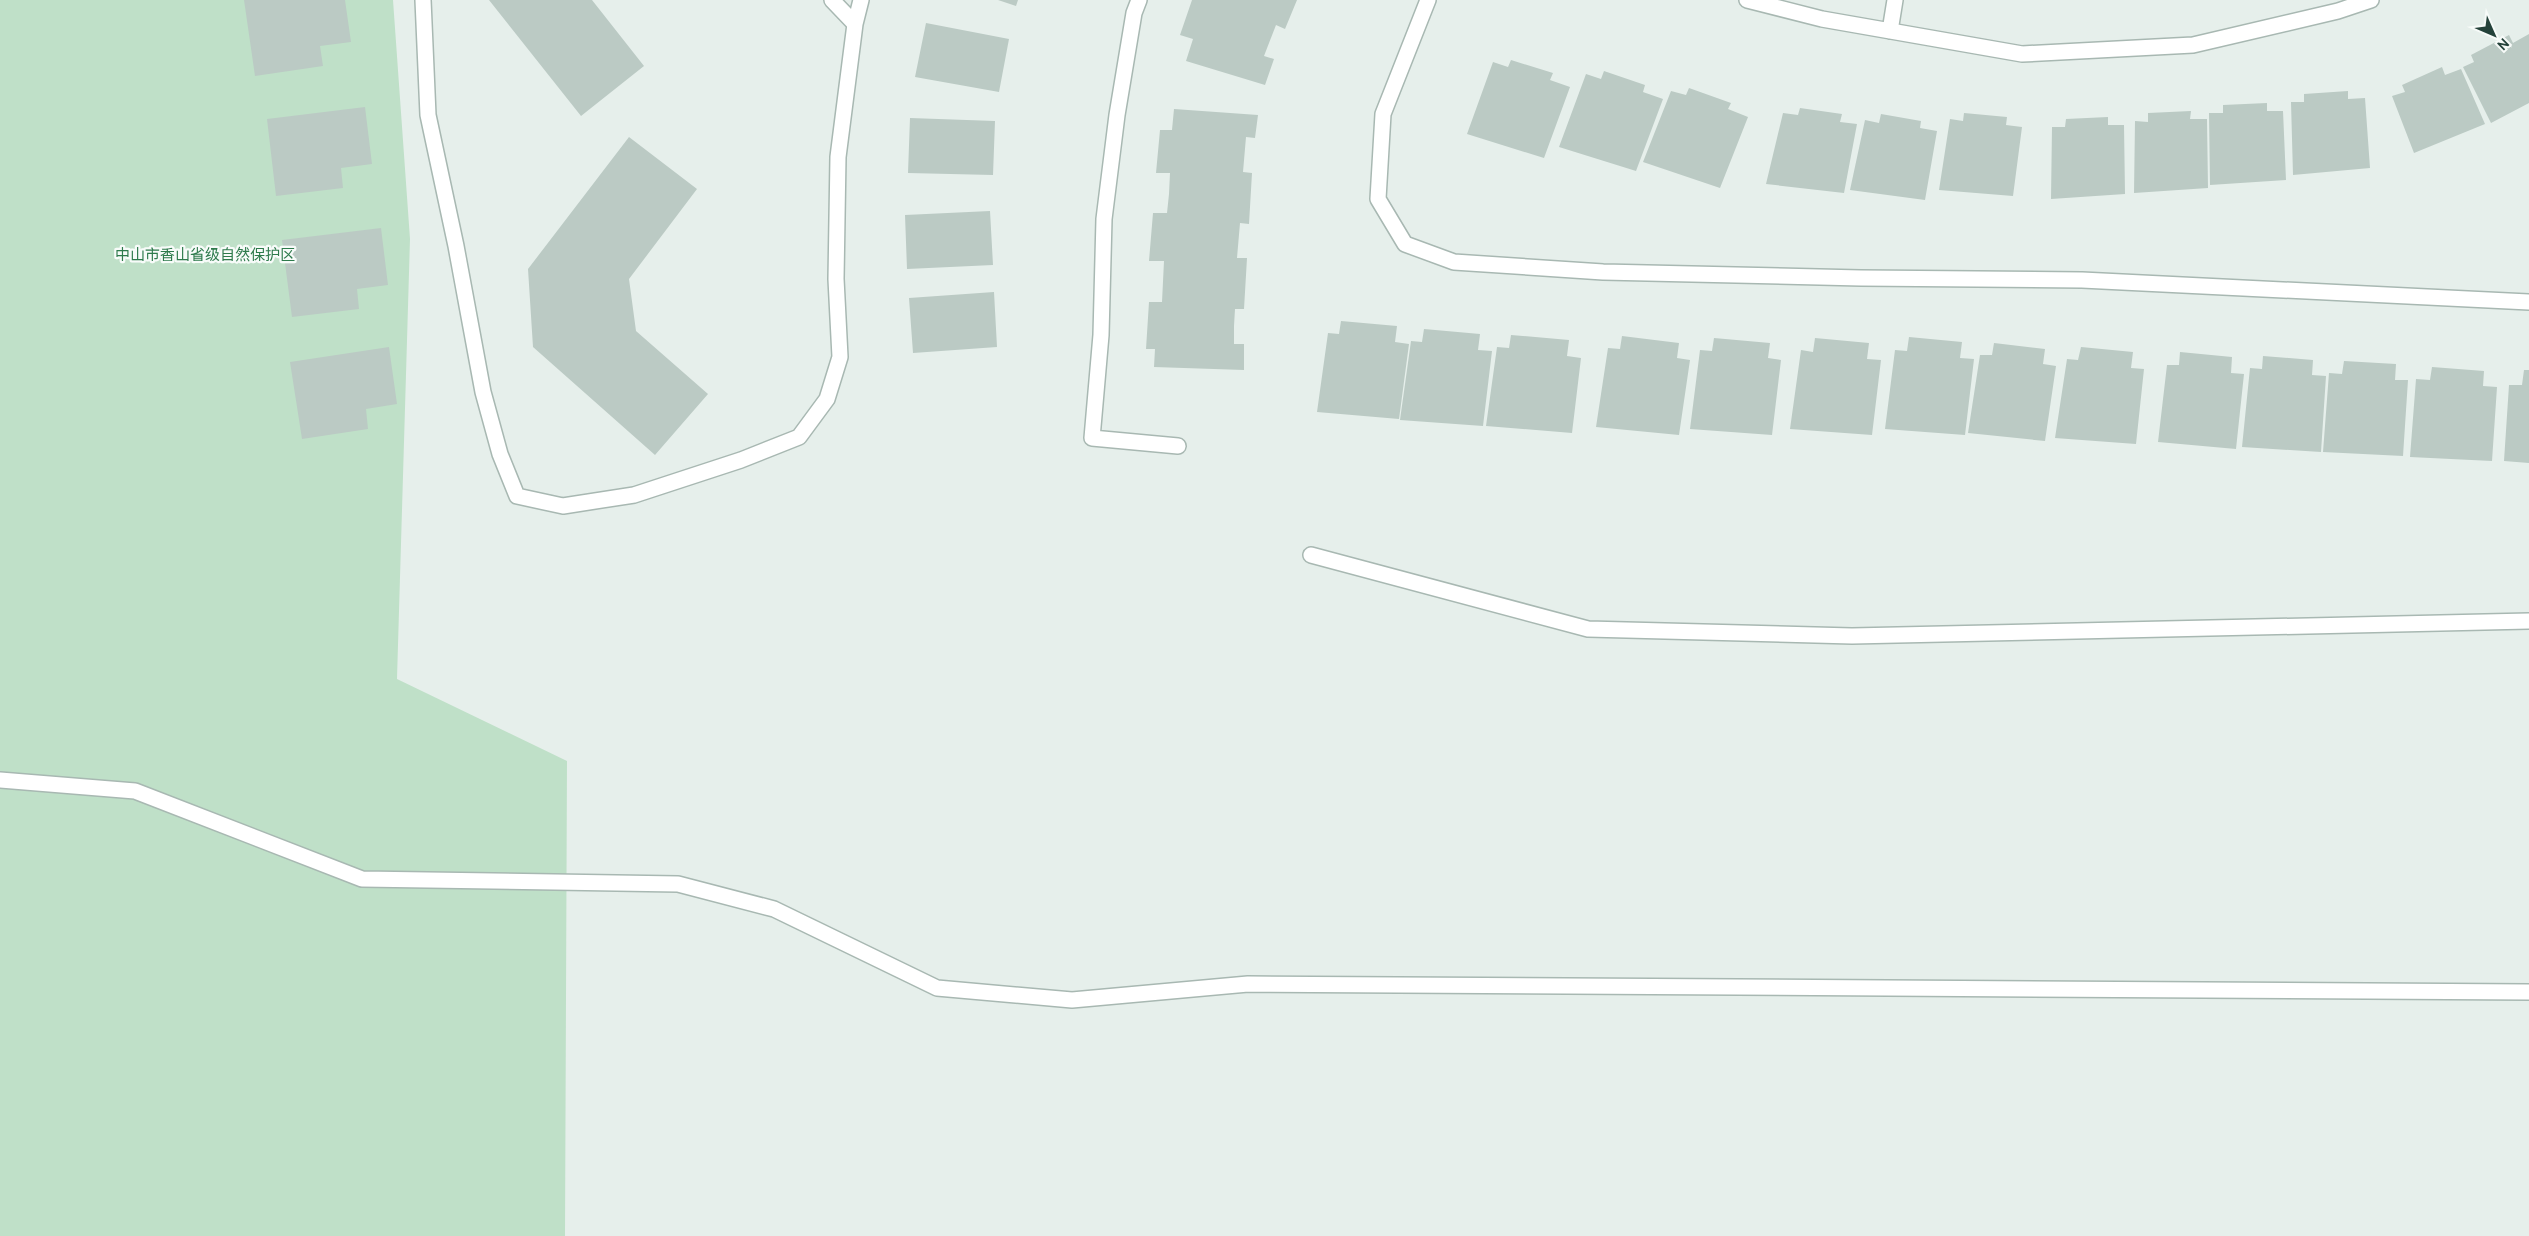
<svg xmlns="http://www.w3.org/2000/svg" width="2529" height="1236" viewBox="0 0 2529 1236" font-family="Cabin,'Noto Sans SC',sans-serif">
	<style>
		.green { fill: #bfe0c8 }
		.building { fill: #bbcac4 }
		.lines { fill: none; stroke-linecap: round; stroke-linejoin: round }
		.minor-casing { stroke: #a8b8b2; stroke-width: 18 }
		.minor { stroke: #fff; stroke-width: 15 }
		.labels { text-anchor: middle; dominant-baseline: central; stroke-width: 4.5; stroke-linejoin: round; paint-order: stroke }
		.park-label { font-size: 15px; fill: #2d7a4b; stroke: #f7fbf9 }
	</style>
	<rect width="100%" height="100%" fill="#e6efeb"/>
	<!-- green -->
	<path class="green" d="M0 0H393L410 239 397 679 567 761 565 1236H0Z"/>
	<!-- building -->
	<path class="building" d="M244 0H345L351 42 320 46 323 66 255 76Z
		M489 0H592L644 66 581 116Z
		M998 0H1018L1016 6Z
		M1192 0H1297L1285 29 1276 25 1264 56 1274 59 1265 85 1186 61 1193 39 1180 35Z
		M926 23 1009 39 999 92 915 77Z
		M2529 34V103L2491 123 2463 67 2474 62 2471 55 2509 35 2513 43Z
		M1511 60 1553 73 1550 80 1570 87 1544 158 1467 134 1493 62 1508 67Z
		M2442 67 2445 75 2461 69 2485 124 2414 153 2392 96 2405 92 2402 85Z
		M1604 71 1645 85 1643 92 1663 99 1636 171 1559 147 1586 74 1601 79Z
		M1689 88 1731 103 1728 109 1748 117 1720 188 1643 162 1671 91 1686 95Z
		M2348 91V99L2365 98 2370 168 2293 175 2291 102H2304V94Z
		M2267 103V111H2283L2286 180 2210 185 2209 113H2223V105Z
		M365 107 372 164 341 168 343 188 276 196 267 119Z
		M1800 108 1842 114 1840 122 1857 124 1844 193 1766 184 1783 113 1798 115Z
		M1174 109 1258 115 1255 138 1246 137 1243 172 1252 173 1249 224 1240 223 1237 258H1247L1244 309H1235L1234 326V344H1244V370L1154 367 1155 349H1146L1149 302H1162L1164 261H1149L1153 213H1167L1169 194 1170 173H1156L1160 130H1172Z
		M2191 111 2190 119H2207L2208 188 2134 193 2135 121 2148 122V113Z
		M1964 113 2007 117 2006 125 2022 127 2013 196 1939 190 1950 119 1963 121Z
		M1881 114 1921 121 1920 128 1937 131 1925 200 1850 190 1865 120 1879 123Z
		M2108 117V125H2124L2125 194 2051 199 2052 127H2065L2066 119Z
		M910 118 995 121 993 175 908 173Z
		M629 137 697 189 629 279 636 331 708 394 655 455 533 347 528 269Z
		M990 211 993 265 907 269 905 215Z
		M381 228 388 285 357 289 359 309 292 317 282 240Z
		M994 292 997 347 913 353 909 298Z
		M1341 321 1397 326 1395 342 1409 344 1399 419 1317 412 1328 333 1339 334Z
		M1424 329 1480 334 1478 350 1492 351 1483 426 1400 420 1411 341 1422 342Z
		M1511 335 1569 340 1567 356 1581 358 1572 433 1486 426 1497 347 1509 348Z
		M1622 336 1679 343 1677 358 1690 360 1679 435 1596 427 1608 348 1620 349Z
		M1909 337 1962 342 1960 358 1974 359 1965 435 1885 429 1895 350 1907 351Z
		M1714 338 1770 343 1768 358 1781 360 1772 435 1690 429 1700 350 1712 351Z
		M1815 338 1869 343 1867 359 1881 360 1872 435 1790 429 1801 350 1813 352Z
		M1994 343 2045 349 2043 364 2056 366 2045 441 1968 433 1980 355H1992Z
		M389 347 397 404 366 409 368 429 302 439 290 362Z
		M2081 347 2133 352 2131 368 2144 369 2136 444 2055 438 2067 359 2078 360Z
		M2180 352 2232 357 2231 373 2244 374 2236 449 2158 442 2167 365H2179Z
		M2263 356 2313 360 2312 375 2326 376 2321 452 2242 447 2250 368 2262 369Z
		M2344 361 2396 364 2395 380H2408L2403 456 2323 452 2329 373 2342 374Z
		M2432 367 2484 371 2483 386 2497 387 2492 461 2410 457 2416 379 2430 380Z
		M2524 370H2529V463L2504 461 2509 385H2522Z"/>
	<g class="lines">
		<!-- minor casing -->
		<g class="minor-casing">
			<path id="minor" d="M423 0 428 115 456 246 483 392 500 454 517 496 563 506 634 495 741 460 799 437 827 399 840 357 836 279 838 157 855 24 861 0
				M832 0 855 24
				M1139 0 1134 13 1117 115 1104 219 1101 335 1092 438 1178 446
				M1428 0 1383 114 1378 199 1405 244 1454 262 1603 272 1861 278 2082 280 2529 302
				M1747 0 1822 19 2022 54 2193 45 2338 11 2371 0
				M1890 31 1895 0
				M1311 555 1588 629 1852 636 2529 621
				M0 780 135 791 362 879 678 884 774 909 937 988 1072 1000 1248 984 2529 992"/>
		</g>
		<!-- minor -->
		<use href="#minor" class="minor"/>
	</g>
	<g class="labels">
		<!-- park labels -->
		<g class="park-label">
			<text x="205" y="255">中山市香山省级自然保护区</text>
		</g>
	</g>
	<!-- north arrow -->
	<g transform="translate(2494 35) rotate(135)" stroke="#f7fbf9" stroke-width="4" paint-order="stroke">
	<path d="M0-4L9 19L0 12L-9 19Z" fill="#24423a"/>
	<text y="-8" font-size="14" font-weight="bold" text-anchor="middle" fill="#24423a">N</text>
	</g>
</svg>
